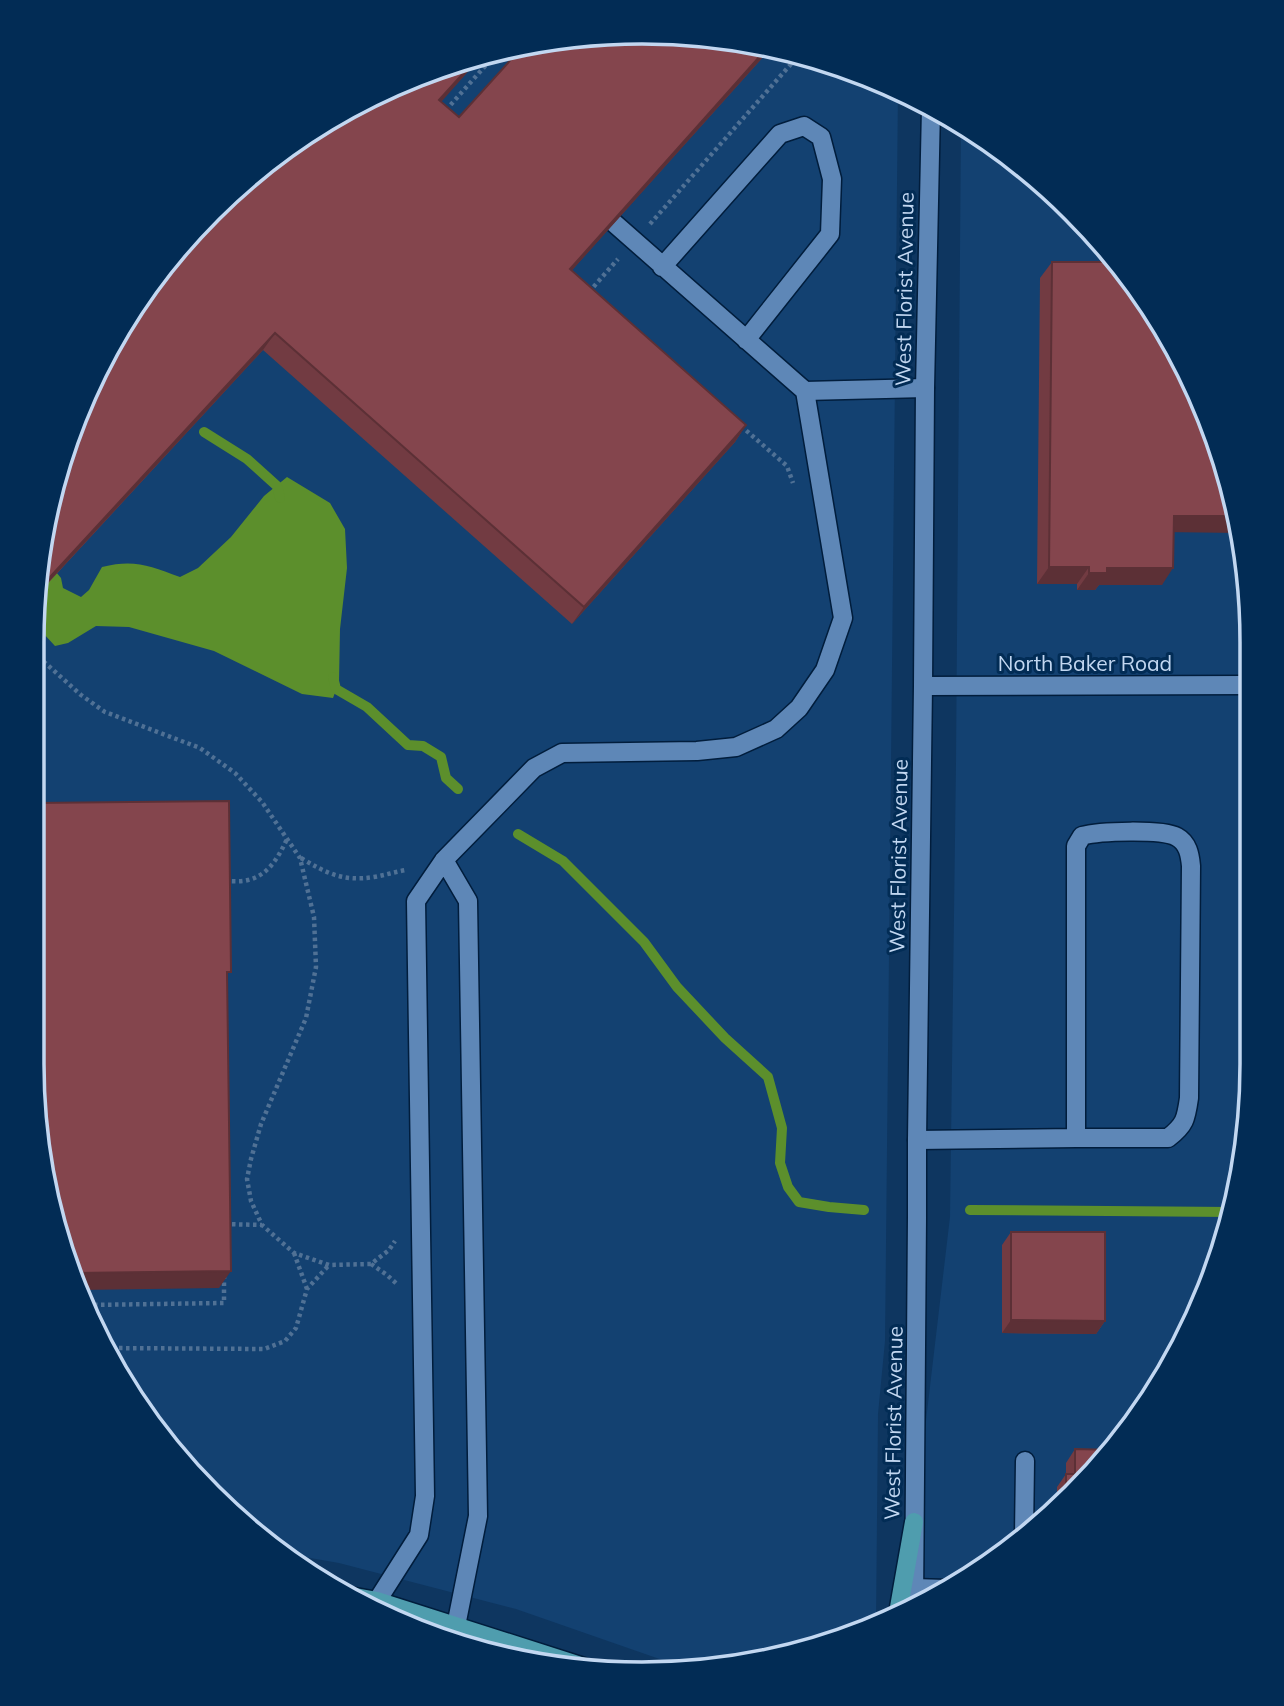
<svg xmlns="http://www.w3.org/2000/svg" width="1284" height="1706" viewBox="0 0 1284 1706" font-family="Mulish,sans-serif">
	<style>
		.built { fill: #134171 }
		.water { fill: #5c8f2c }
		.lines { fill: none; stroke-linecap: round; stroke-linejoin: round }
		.stream { stroke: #5c8f2c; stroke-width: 10 }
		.lane-casing { stroke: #011d3c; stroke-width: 21 }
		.street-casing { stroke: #011d3c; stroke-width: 21 }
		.primary-casing { stroke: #011d3c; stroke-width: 21 }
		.path { stroke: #507195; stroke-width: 4.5; stroke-dasharray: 3.5 3.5; stroke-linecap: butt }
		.lane { stroke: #5e87b7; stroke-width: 18 }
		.street { stroke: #5e87b7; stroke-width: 18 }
		.primary { stroke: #4f9dae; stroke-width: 18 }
		.wall { fill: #723b42 }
		.shaded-wall { fill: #5c3036 }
		.building { fill: #84454d; stroke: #5c3036; stroke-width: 2 }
		.labels { text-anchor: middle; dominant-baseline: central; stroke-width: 6; stroke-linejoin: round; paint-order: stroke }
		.street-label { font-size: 21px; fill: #c2d7f1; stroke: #022c55 }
		.rim { fill: none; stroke: #c2d7f1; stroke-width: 3.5 }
	</style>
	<rect width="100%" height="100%" fill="#0e3660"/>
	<!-- built -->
	<path class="built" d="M642 32 761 43 875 78 898 90 885 1341 878 1414 876 1623 839 1642 694 1671 516 1609 339 1563 293 1555 211 1496 113 1370 52 1222 32 1064 33 602 157 271 302 135 408 78 523 43Z
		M961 124 981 134 1073 210 1149 302 1220 445 1247 563V1144L1220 1261 1171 1370 1101 1467 982 1571 914 1605V1522L950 1217 956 763Z"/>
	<!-- water -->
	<path class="water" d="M287 477 330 503 345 529 347 568 340 629 339 682 333 698 302 694 214 651 129 627 96 626 68 643 55 646 43 633 41 600 34 593 41 554 61 578 63 588 81 597 89 590 102 567C135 559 149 566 180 577L198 568 231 537 264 496Z"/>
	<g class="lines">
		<!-- stream -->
		<path class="stream" d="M204 432 247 459 277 486 280 498
			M333 677 336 689 367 707 408 745 423 746 441 757 446 778 458 789
			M518 834 563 861 644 942 677 987 725 1038 768 1077 782 1128 780 1163 788 1187 799 1202 829 1207 864 1210
			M970 1210 1231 1212"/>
		<!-- lane casing -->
		<g class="lane-casing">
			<path id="lane" d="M614 223 805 391 925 388
				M662 267 780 134 804 126 821 137 832 179 830 234 746 340
				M444 860 468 901 478 1516 456 1626 451 1638
				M917 1140 1076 1138H1168C1185 1125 1186 1119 1189 1098L1191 866C1190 855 1188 843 1177 837 1162 829 1099 831 1082 836L1076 846V1138
				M1024 1535 1025 1461
				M914 1588 946 1589
				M372 1611 377 1601 419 1535 425 1496 416 901 444 860 534 768 562 753 697 751 736 747 776 729 799 708 825 670 843 618 805 391"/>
		</g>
		<!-- street casing -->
		<g class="street-casing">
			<path id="street" d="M923 686 1247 685
				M914 1605 917 1217V1140L923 686 925 388 931 108"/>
		</g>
		<!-- primary casing -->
		<g class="primary-casing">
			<path id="primary" d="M350 1596 377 1601 584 1667
				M898 1613 914 1522"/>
		</g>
		<!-- path -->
		<path class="path" d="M446 110 494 56 491 53
			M650 224 799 55
			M589 292 618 259
			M741 426 787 466 793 483
			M33 652 81 695 105 712 200 748 235 773 262 802 300 858 314 917 316 967 306 1018 261 1124 251 1159 247 1179 251 1201 262 1225 294 1253 329 1265 371 1264 389 1250 395 1241
			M301 858C326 873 343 882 374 877 385 875 395 872 406 870
			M225 881C232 881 241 882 248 880 269 875 279 856 287 839
			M225 1224 262 1225
			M294 1253 307 1289
			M371 1264 387 1275 398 1285
			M87 1305 224 1303V1277
			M105 1348 264 1349 285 1341 296 1328 307 1289 329 1265"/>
		<!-- lane -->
		<use href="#lane" class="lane"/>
		<!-- street -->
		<use href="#street" class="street"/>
		<!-- primary -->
		<use href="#primary" class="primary"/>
	</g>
	<!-- wall -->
	<path class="wall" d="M761 43 772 47 572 270 746 425 735 442 572 624 263 350 39 593 33 610 52 484 472 67 441 101 459 117Z
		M1052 262 1174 533 1162 585H1099L1095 590H1077V584H1037L1040 278Z
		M1011 1232 1105 1321 1096 1334 1002 1333V1245Z
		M1075 1449 1101 1467 1057 1505V1487L1066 1474V1463Z"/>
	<!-- shaded-wall -->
	<path class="shaded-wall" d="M769 46 772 47 558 286 570 269Z
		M479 56 472 67 428 117 439 100 478 57Z
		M275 333 263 350 33 599 37 591Z
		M746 425 735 442 572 624 584 607Z
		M1174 516H1236L1240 533 1162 532Z
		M1049 567H1089L1077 584H1037Z
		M1107 568H1173L1162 585H1099L1095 590H1077L1089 573Z
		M231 1271 219 1288 80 1290 74 1273Z
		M1011 1320 1105 1321 1096 1334 1002 1333Z"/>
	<!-- building -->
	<path class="building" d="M642 32 761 43 769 46 570 269 746 425 584 607 275 333 37 591 44 598 33 610V602L52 484 95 372 157 271 302 135 408 78 478 57 439 100 459 117 526 43Z
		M1052 262H1116L1149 302 1220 445 1236 516H1174L1173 568H1107V573H1089V567H1049Z
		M229 801 231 972H227L231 1271 74 1273 52 1222 32 1064V803Z
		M1011 1232H1105V1321L1011 1320Z
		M1075 1449 1113 1450 1101 1467 1066 1497V1474H1075Z"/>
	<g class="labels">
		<!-- street labels -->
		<g class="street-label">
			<text transform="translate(904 289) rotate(-89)">West Florist Avenue</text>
			<text x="1085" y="663">North Baker Road</text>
			<text transform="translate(898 856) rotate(-89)">West Florist Avenue</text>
			<text transform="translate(893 1423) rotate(-89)">West Florist Avenue</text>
		</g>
	</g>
	<!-- crop -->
	<path d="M0 0H1284V1706H0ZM642 44H642A598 598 0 0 1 1240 642V1064A598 598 0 0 1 642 1662H642A598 598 0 0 1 44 1064V642A598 598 0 0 1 642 44Z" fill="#022c55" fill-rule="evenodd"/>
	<path class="rim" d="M642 44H642A598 598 0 0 1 1240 642V1064A598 598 0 0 1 642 1662H642A598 598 0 0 1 44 1064V642A598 598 0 0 1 642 44Z"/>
</svg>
